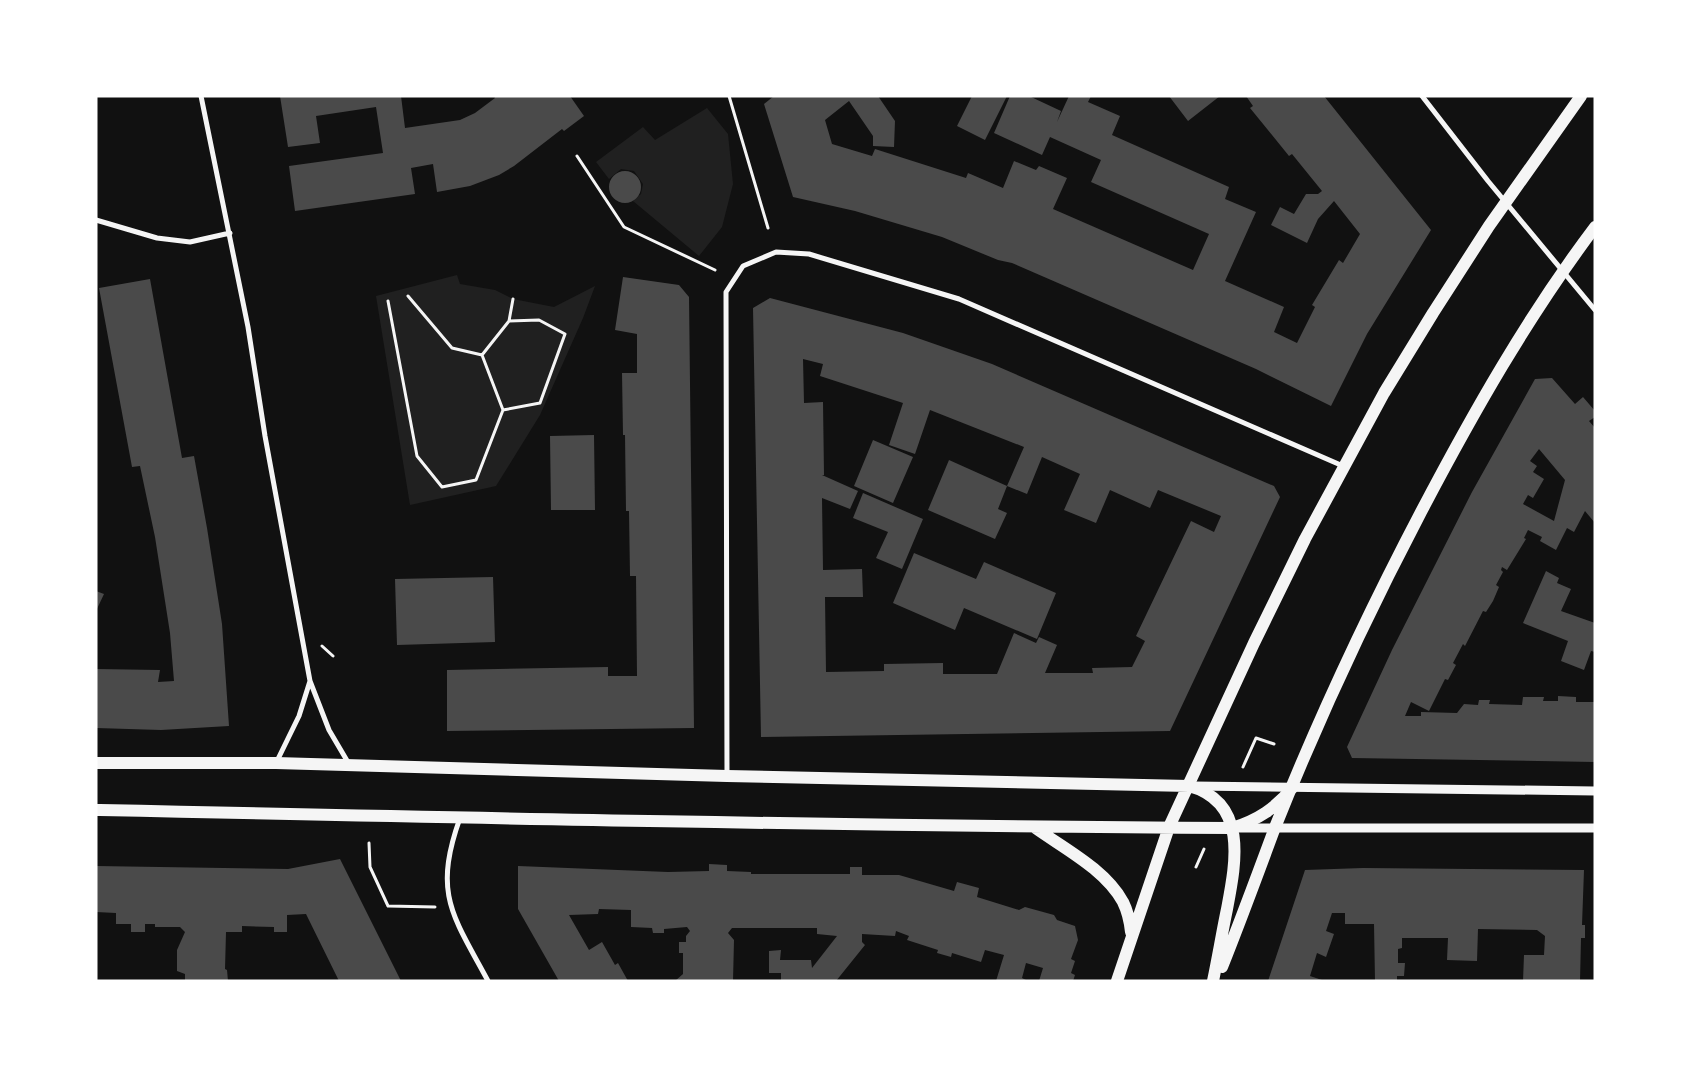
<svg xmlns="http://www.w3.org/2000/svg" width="1691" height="1077" viewBox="0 0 1691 1077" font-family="'Asap Condensed',sans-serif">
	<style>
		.green { fill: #202020 }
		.building { fill: #4a4a4a; fill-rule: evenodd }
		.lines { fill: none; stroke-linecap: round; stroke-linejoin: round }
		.path { stroke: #f5f5f5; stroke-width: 3 }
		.minor { stroke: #f5f5f5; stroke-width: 5 }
		.tertiary { stroke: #f5f5f5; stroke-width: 9 }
		.primary { stroke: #f5f5f5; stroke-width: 12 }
	</style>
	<rect width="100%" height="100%" fill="#111"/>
	<!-- green -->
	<path class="green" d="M707 108 728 134 733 184 722 227 699 256 633 201 641 194 643 184 634 171 621 169 609 179 596 162 643 127 655 140Z
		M457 275 460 284 495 290 513 299 554 307 595 286 583 318 540 415 496 486 410 505 376 296Z"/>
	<!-- building -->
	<path class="building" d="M280 96H401L405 128 460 120 475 113 495 98 494 96H570L584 116 564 131 562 129 514 166 499 175 470 186 437 192 433 164 411 168 415 194 295 211 289 166 383 153 376 107 316 116 320 143 288 147Z
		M774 96H878L895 121 894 147 873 146V136L849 101 825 120 832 144 872 156 875 149 966 178 968 173 1003 188 1014 161 1036 170 1039 166 1067 178 1053 209 1193 270 1209 234 1091 182 1101 160 1050 137 1042 155 994 133 1010 96H1029L1061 111 1057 122 1069 96H1091L1088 102 1120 116 1112 135 1229 187 1225 199 1256 212 1225 281 1284 307 1274 332 1297 343 1315 307 1312 305 1339 260 1343 263 1360 234 1334 201 1318 219 1307 243 1271 225 1280 207 1294 214 1306 194H1318L1322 191 1292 154 1289 156 1250 108 1253 106 1246 96H1324L1431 230 1367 334 1331 406 1256 369 1012 263 998 260 942 237 855 211 793 197 764 104Z
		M972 96H1007L985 140 957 126Z
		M1169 96H1220L1188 121Z
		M609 187a16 16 0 1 1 32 0a16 16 0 1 1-32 0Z
		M623 277 679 285 689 297 694 728 447 731V670L608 667V676H637L636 576H630L629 511H626L625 435H623L622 373H637V334L615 330Z
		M150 279 182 458 194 456 207 528 222 624 229 726 161 730 96 728V669L160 670 158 682 174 681 170 633 155 537 140 466 132 467 99 288Z
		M770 298 903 333 992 364 1274 486 1280 497 1170 731 761 737 753 308ZM803 359 823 364 820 376 903 403 889 445 915 454 930 410 1024 447 1007 486 949 460 928 510 995 539 1007 513 998 509 1007 486 1027 494 1042 457 1080 474 1064 510 1096 523 1110 490 1150 508 1158 490 1221 516 1214 532 1191 521 1136 636 1145 641 1132 667 1092 668 1093 673H1045L1057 645 1039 637 1036 643 1014 633 997 674H943V663L884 664V671L826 672 825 597H863L862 569 823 570 822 498 850 509 858 491 822 475H824L823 402 804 403Z
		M1552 378 1575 404 1583 397 1595 411V417L1589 421 1595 428V523L1585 511 1574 532 1567 528 1556 550 1540 541 1542 537 1528 530 1524 538 1526 539 1507 570 1502 567 1501 570 1503 572 1496 585 1499 587 1493 601 1486 612 1483 611 1465 646 1463 644 1453 663 1456 665 1448 680 1445 679 1429 711 1411 702 1405 716H1421V712L1457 713 1464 704 1478 705 1479 700H1490L1489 704 1522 705 1523 697H1544L1543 701H1558V696L1576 697V702H1595V762L1352 758 1347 747 1392 650 1472 492 1535 379ZM1539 449 1565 480 1554 521 1523 504 1528 495 1533 498 1544 479 1533 472 1537 466 1530 461Z
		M594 435 595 510H551L550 436Z
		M873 440 913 457 893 503 854 486Z
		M863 493 923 519 902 569 876 558 888 532 853 518Z
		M914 553 976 579 984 562 1056 593 1037 639 964 608 955 630 893 603Z
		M1546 571 1559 578 1557 583 1571 589 1561 611 1595 623V652L1591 651 1584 670 1561 661 1568 641 1523 623Z
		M493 577 495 642 397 645 395 579Z
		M96 591 104 594 96 611Z
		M340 859 401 981H339L306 914 287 915V932H274V927L242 926V932H226L225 969 227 970 228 981H185V974L177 971V950L185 932 180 927H155V924H145V932H131V924H116V913L96 912V866L288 869Z
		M709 864 727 865V871L751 872V874H850V867H862V875H899L954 891 957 882 979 888 977 897 1019 910 1025 907 1054 915 1057 920 1075 926 1078 940 1071 959 1075 961 1071 973 1075 975 1073 981H1039L1043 968 1026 963 1022 978 1028 981H996L1004 955 985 950 981 962 952 953 951 957 937 953 938 950 907 940 909 936 896 931 895 936 862 934V942L865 945 836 981H781V973H769V951L781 950 780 960H811L812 968 837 936 817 934V928H732L728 933 734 940 733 981H675L683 974V953H679V942H686V936L690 931 687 927 664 929V933H653L652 928 631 927V910L599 909 598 914 569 915 589 950 602 942 615 965 618 963 628 981H559L518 909V866L668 872 709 871Z
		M1363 868 1584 870 1582 925H1585V938H1581L1580 981H1523L1524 955H1544L1545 936 1537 930 1478 929 1477 961 1447 960 1448 938H1402V948L1398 949V963H1405L1404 976H1397V981H1375L1374 924H1345V913H1332L1326 931 1334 934 1326 957 1317 953 1310 976 1325 981H1268L1305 870Z"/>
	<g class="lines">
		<!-- path -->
		<path class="path" d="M729 96 768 228
			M577 156 624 227 715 270
			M408 296 452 348 482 355
			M388 301 417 456 442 487 476 480 503 410
			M509 321 539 320 565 334 540 403 503 410 482 355 509 321 513 299
			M322 646 333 656
			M1243 767 1256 738 1274 744
			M369 843 370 867 388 906 435 907
			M1196 867 1204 849"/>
		<!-- minor -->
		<path class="minor" d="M201 96 248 327 265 436 310 681 329 730 349 764
			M1422 96 1488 181 1595 310
			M96 220 157 238 190 242 230 233
			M277 761 299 716 310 681
			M727 776 726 292 743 266 776 252 809 254 959 299 1343 466
			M460 818C433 894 452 914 488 981"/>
		<!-- tertiary -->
		<path class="tertiary" d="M1194 786 1595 791
			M1237 828H1595"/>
		<!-- primary -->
		<path class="primary" d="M96 763H276L727 776 1189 786C1248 802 1236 862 1227 909 1222 933 1218 957 1213 981
			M96 810C475 818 853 826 1232 828 1258 820 1276 808 1293 787
			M1034 827C1063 848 1105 869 1123 902 1128 912 1130 922 1131 932
			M1222 967C1240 922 1257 876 1274 830 1317 722 1367 615 1421 512 1473 413 1528 316 1595 227
			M1117 981 1169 827 1254 643 1305 539 1384 393 1433 313 1489 226 1581 96"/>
	</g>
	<!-- border -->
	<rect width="1691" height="1077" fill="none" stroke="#ffffff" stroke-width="195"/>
</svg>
